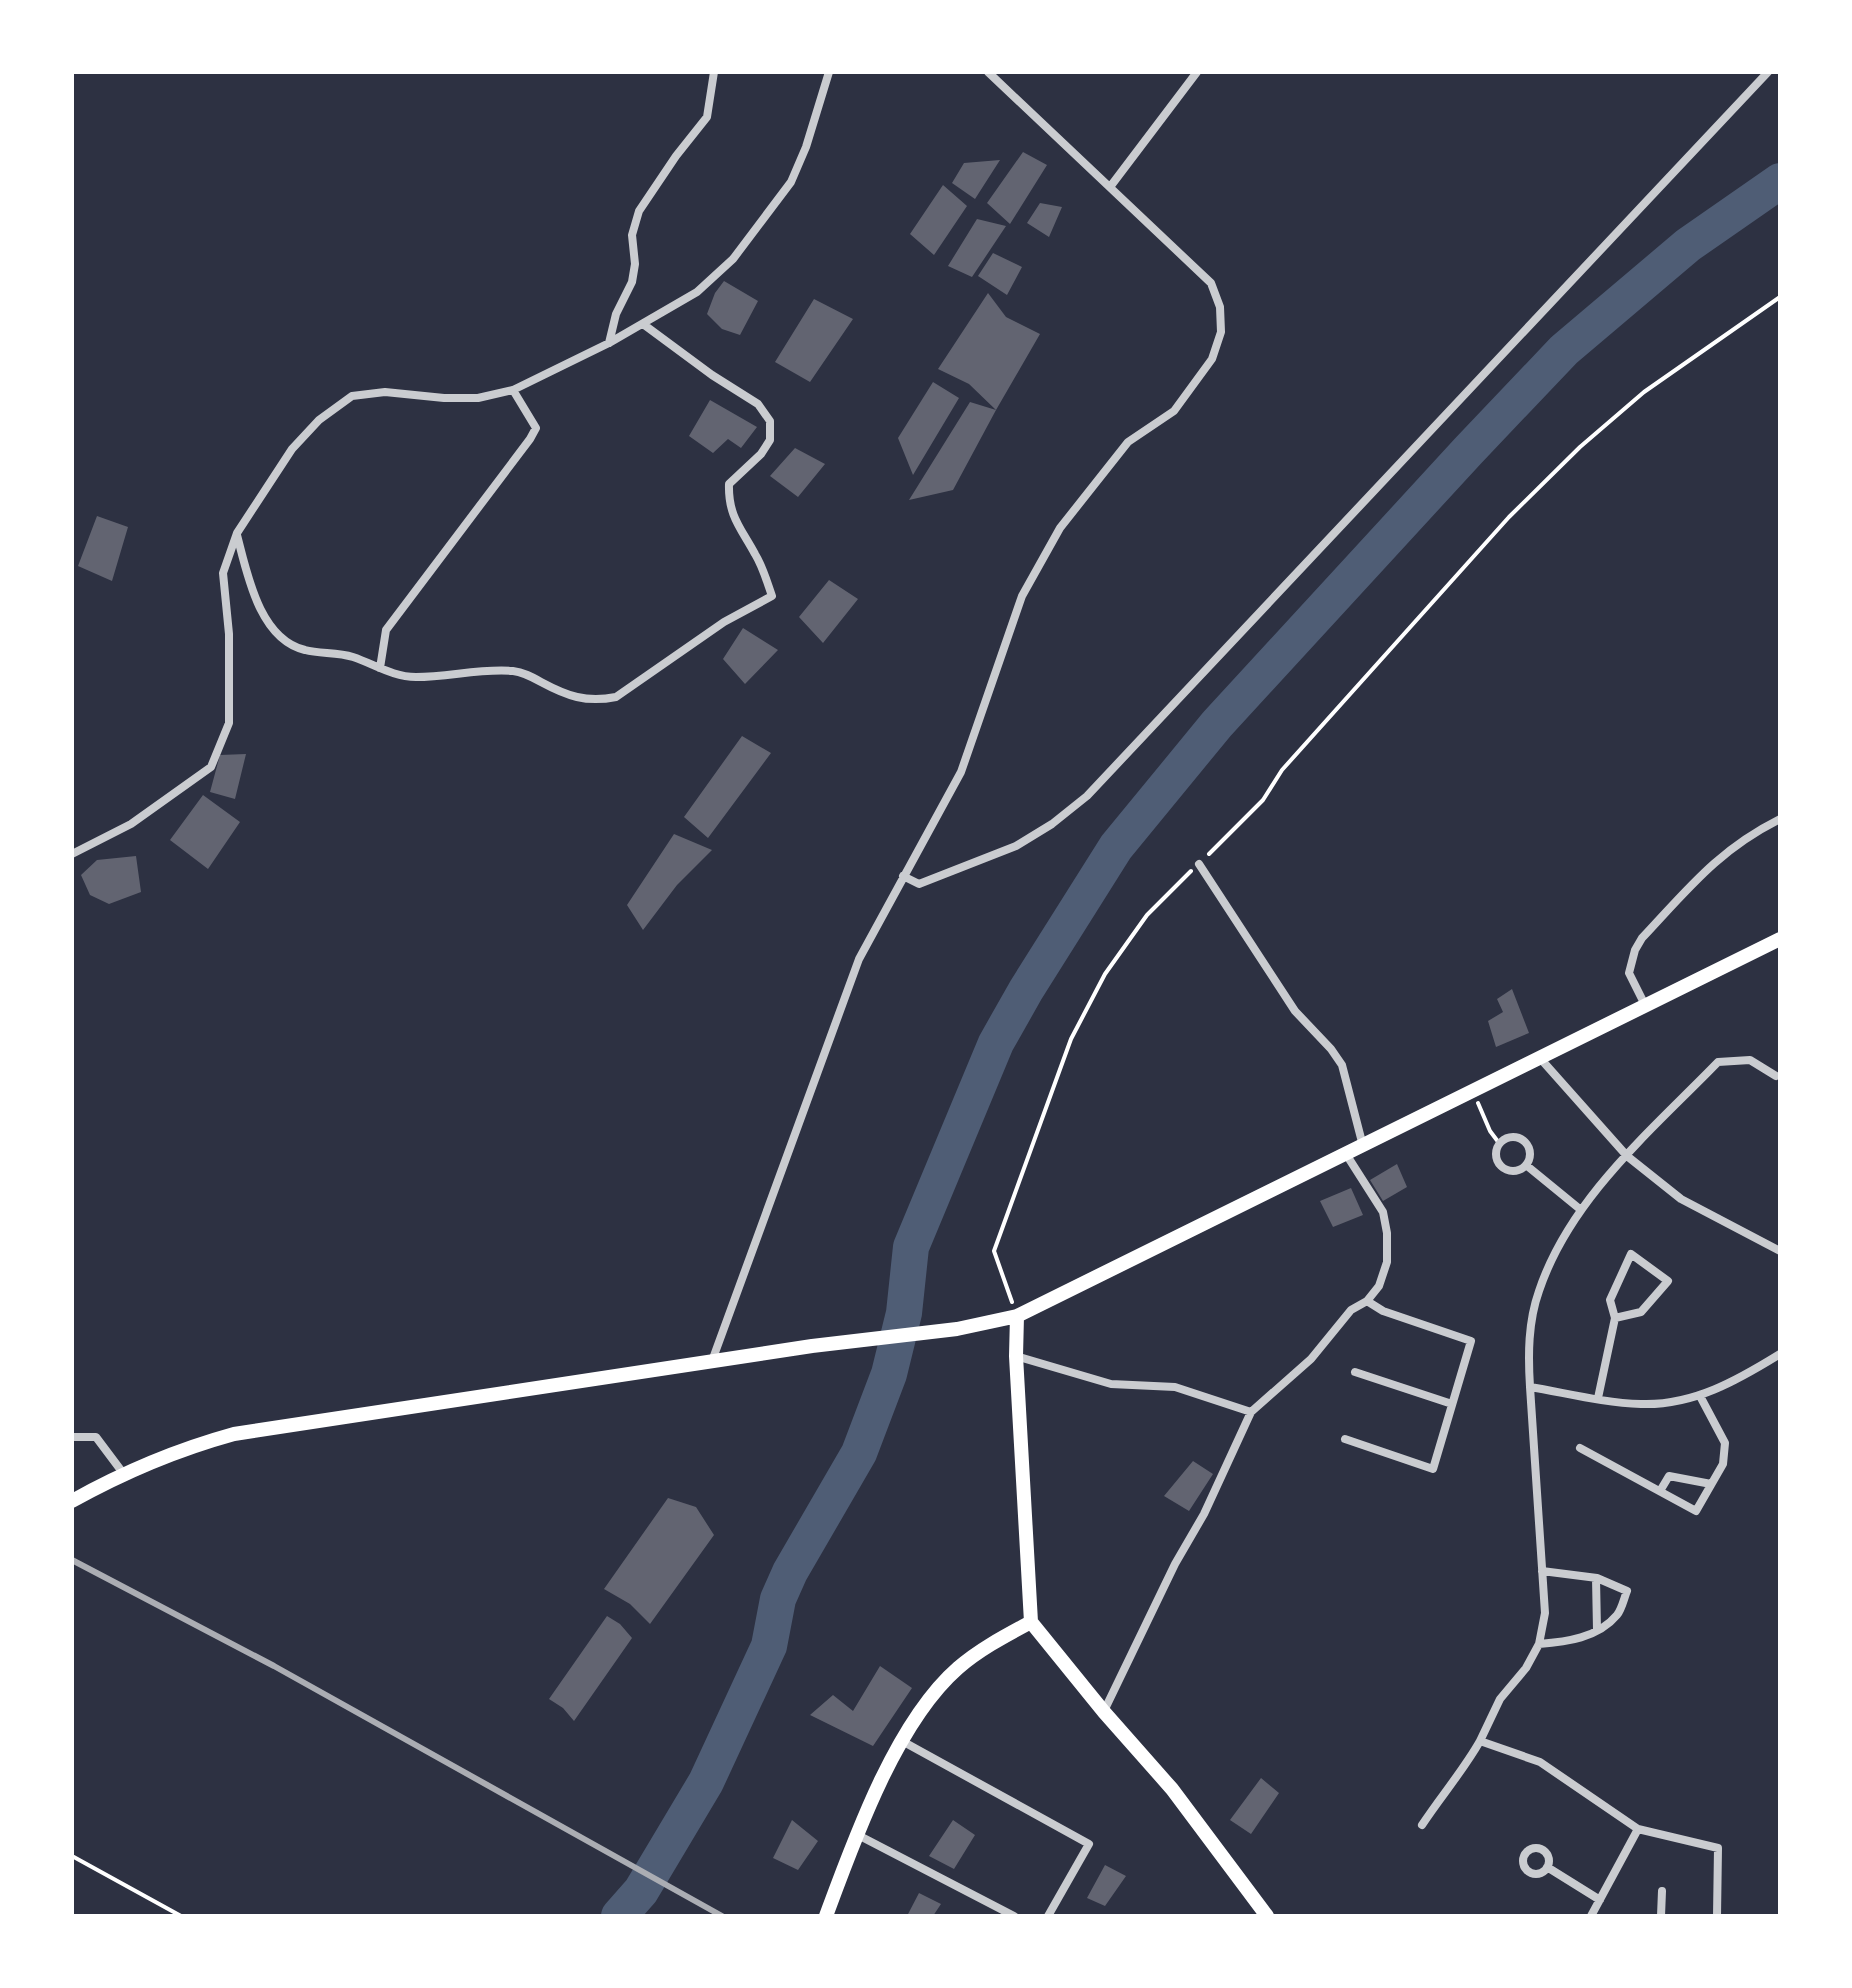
<svg xmlns="http://www.w3.org/2000/svg" width="1852" height="1988" viewBox="0 0 1852 1988" font-family="Commissioner,sans-serif">
	<style>
		.lines { fill: none; stroke-linecap: round; stroke-linejoin: round }
		.river { stroke: #4f5d75; stroke-width: 36 }
		.building { fill: #626471 }
		.path { stroke: #fff; stroke-width: 4 }
		.minor { stroke: #caccd0; stroke-width: 8 }
		.secondary { stroke: #fff; stroke-width: 14 }
		.rail { stroke: #abadb3; stroke-width: 6 }
	</style>
	<rect width="100%" height="100%" fill="#2d3142"/>
	<g class="lines">
		<!-- river -->
		<path class="river" d="M619 1916 641 1891 706 1782 769 1646 778 1599 790 1572 859 1453 889 1374 904 1313 911 1247 996 1043 1026 990 1116 847 1217 724 1468 451 1564 350 1688 245 1780 181"/>
	</g>
	<!-- building -->
	<path class="building" d="M1023 152 1047 165 1010 224 987 203Z
		M1000 160 975 199 952 183 964 163Z
		M943 185 967 206 934 255 910 234Z
		M1040 203 1062 207 1049 237 1027 223Z
		M977 219 1006 226 972 277 948 266Z
		M993 253 1022 267 1007 295 978 276Z
		M724 281 758 301 740 335 722 329 707 314 715 293Z
		M988 293 1006 317 1040 334 996 410 969 384 938 369Z
		M814 299 853 319 810 382 775 362Z
		M933 382 959 398 913 475 898 438Z
		M710 400 757 427 741 448 728 439 713 453 689 436Z
		M970 402 996 410 953 490 909 500Z
		M795 448 825 464 798 497 770 476Z
		M97 516 128 527 112 581 78 566Z
		M829 580 858 599 823 643 799 617Z
		M743 628 778 650 745 684 723 659Z
		M742 736 771 753 708 838 684 817Z
		M246 754 235 799 210 792 220 755Z
		M203 795 240 822 208 869 170 840Z
		M674 834 712 850 677 885 643 930 627 905Z
		M136 856 141 892 109 904 90 895 81 875 97 860Z
		M1512 989 1529 1033 1496 1047 1488 1021 1503 1012 1497 999Z
		M1397 1164 1407 1187 1383 1201 1370 1180Z
		M1351 1188 1363 1215 1333 1227 1320 1201Z
		M1193 1461 1213 1474 1189 1511 1164 1496Z
		M668 1498 696 1507 714 1535 650 1624 630 1604 604 1589Z
		M607 1616 620 1624 632 1638 574 1721 563 1708 549 1699Z
		M880 1666 912 1688 873 1746 810 1715 833 1695 853 1711Z
		M1261 1778 1279 1793 1251 1834 1230 1820Z
		M792 1820 818 1841 798 1870 773 1858Z
		M953 1820 975 1835 954 1869 929 1856Z
		M1105 1865 1126 1876 1105 1906 1087 1898Z
		M919 1893 941 1904 933 1916H907Z"/>
	<g class="lines">
		<!-- path -->
		<path class="path" d="M1209 854 1263 800 1282 770 1509 517 1580 447 1644 392 1780 297
			M1478 1103 1490 1131 1499 1143
			M1012 1302 994 1251 1071 1039 1105 974 1147 915 1191 871
			M72 1856 181 1916"/>
		<!-- minor -->
		<path class="minor" d="M1110 187 1197 72
			M609 343 616 314 632 282 635 264 632 235 639 211 676 156 707 117 714 72
			M237 535C247 573 259 639 305 650 320 654 337 652 353 657 374 664 393 677 416 677 449 677 481 668 513 671 523 672 532 677 541 682 567 696 586 703 616 697L724 622 772 596C767 582 763 567 755 554 741 528 728 516 729 484L761 454 770 440V421L758 404 712 375 643 324
			M380 668 386 630 530 439 536 428 513 390
			M72 854 131 824 211 767 229 723V634L223 573 237 533 292 449 319 420 352 396 385 392 444 398H478L513 390 609 343 697 292 733 259 791 182 806 147 829 72
			M1199 864 1295 1011 1331 1049 1342 1065 1363 1146
			M903 876 919 884 1016 846 1052 824 1087 796 1768 72
			M1645 1005 1629 973 1635 950 1642 938C1688 889 1718 850 1780 819
			M1539 1057 1627 1156 1681 1199 1780 1251
			M1496 1154a17 17 0 1 1 34 0a17 17 0 1 1-34 0Z
			M1526 1165 1581 1210
			M1631 1254 1668 1281 1641 1312 1615 1318 1610 1300Z
			M1016 1356 1111 1384 1175 1387 1251 1412
			M712 1361 859 959 961 772 1022 596 1060 528 1128 442 1174 411 1212 359 1221 332 1220 307 1211 283 988 72
			M1355 1372 1452 1404
			M1530 1387C1566 1393 1604 1403 1641 1404 1693 1406 1738 1380 1780 1354
			M1598 1398 1615 1318
			M72 1437H96L123 1473
			M1345 1439 1433 1469 1471 1341 1383 1311 1367 1301
			M1580 1448 1696 1511 1723 1464 1725 1443 1700 1396
			M1660 1491 1669 1476 1711 1484
			M1596 1578 1597 1630
			M1539 1644C1566 1642 1598 1638 1617 1615 1622 1609 1624 1598 1627 1591L1597 1578 1542 1571
			M1104 1711 1175 1564 1204 1514 1251 1412 1311 1359 1351 1310 1367 1301 1379 1286 1387 1262V1233L1383 1212 1346 1154
			M902 1741 1089 1844 1048 1916
			M1422 1825C1441 1796 1463 1771 1480 1741
			M1638 1829 1718 1848 1717 1916
			M856 1834 1014 1916
			M1523 1861a13 13 0 1 1 26 0a13 13 0 1 1-26 0Z
			M1547 1867 1600 1900
			M1591 1916 1638 1829 1540 1762 1480 1741 1500 1699 1526 1668 1539 1644 1545 1613 1530 1387C1528 1355 1528 1322 1539 1291 1570 1198 1652 1130 1718 1062L1750 1060 1776 1076
			M1661 1916 1662 1891"/>
		<!-- secondary -->
		<path class="secondary" d="M1017 1316 1016 1356 1031 1622
			M72 1501C124 1472 176 1450 234 1434L812 1346 957 1329 1017 1316 1780 939
			M1031 1622 1104 1712 1172 1789 1267 1916
			M826 1916C854 1840 896 1722 958 1668 980 1649 1005 1636 1031 1622"/>
		<!-- rail -->
		<path class="rail" d="M72 1560 274 1666 722 1916"/>
	</g>
	<!-- border -->
	<rect width="1852" height="1988" fill="none" stroke="#ffffff" stroke-width="148"/>
</svg>
